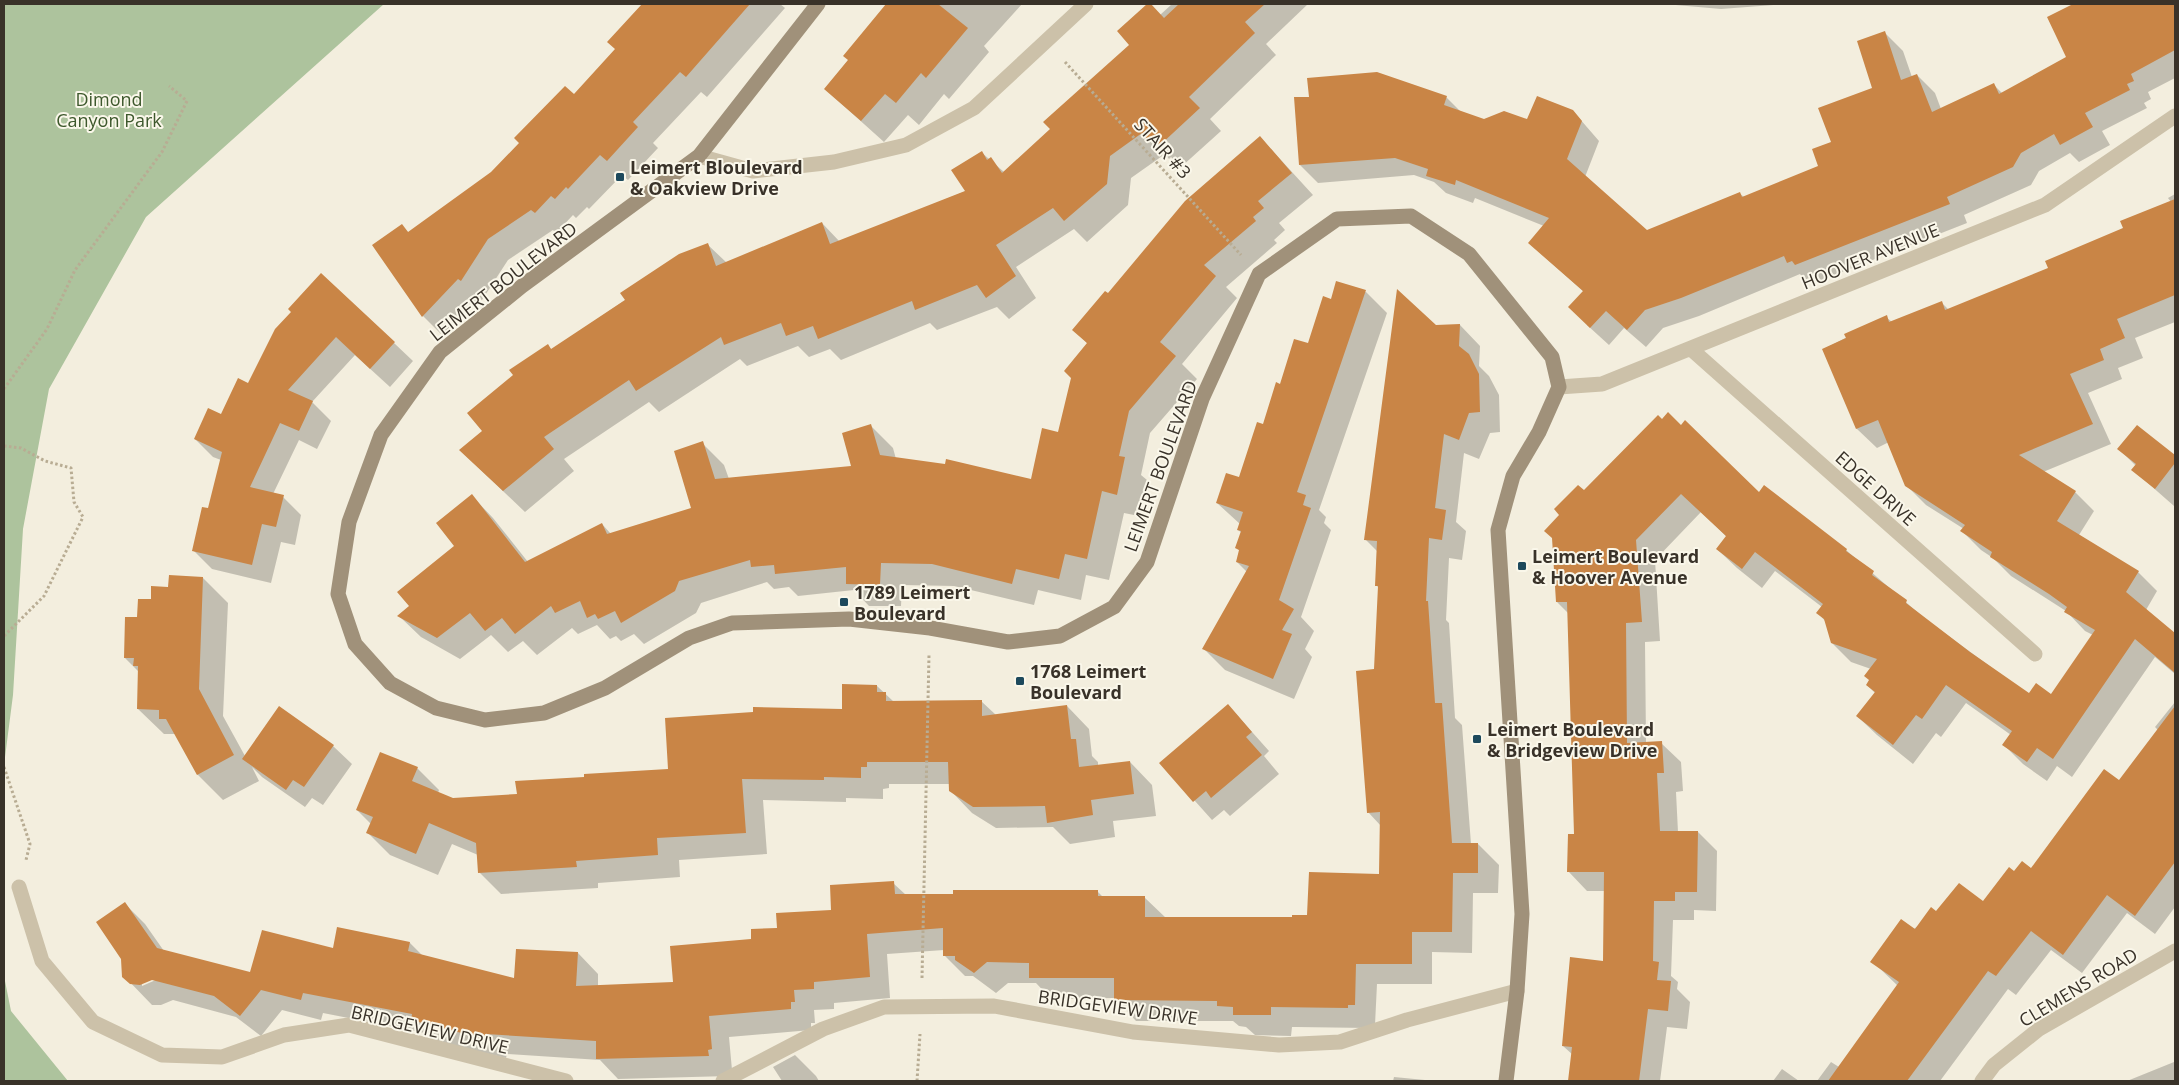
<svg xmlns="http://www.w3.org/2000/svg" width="2179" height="1085" viewBox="0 0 2179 1085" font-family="'Open Sans',sans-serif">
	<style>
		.green { fill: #adc39d }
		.shadow { fill: #0003; fill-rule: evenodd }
		.building { fill: #c98546 }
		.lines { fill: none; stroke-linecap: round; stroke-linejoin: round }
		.path { stroke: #b8ac93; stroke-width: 3; stroke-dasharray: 2.5 2.5; stroke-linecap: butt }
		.street { stroke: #ccc1a9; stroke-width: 15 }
		.secondary { stroke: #a0917a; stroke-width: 15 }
		.poi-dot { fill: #1d495c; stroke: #faf7ea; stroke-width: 2 }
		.labels { text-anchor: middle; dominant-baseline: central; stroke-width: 4; stroke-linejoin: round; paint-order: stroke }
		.park-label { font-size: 18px; fill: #3d582c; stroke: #faf7ea }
		.street-label { font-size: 18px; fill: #393229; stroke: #faf7ea }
		.poi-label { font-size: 18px; font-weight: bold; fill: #393229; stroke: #faf7ea; text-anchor: start }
	</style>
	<rect width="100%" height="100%" fill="#f3eede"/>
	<!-- green -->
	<path class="green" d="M4 4H384L146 217 49 389 23 529 13 695 4 765Z
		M4 976 11 1011 68 1081H4Z"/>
	<!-- shadow -->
	<path class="shadow" d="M643 4H780L785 8 707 97 701 92 653 143 658 148 628 180 622 175 589 209 587 207 576 218 573 215 556 233 553 230 508 260 482 300 479 298 443 336 423 316 402 226 409 233 491 173 574 96 616 49 609 42Z
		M893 4H1022L984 46 989 52 949 99 944 94 919 125 908 115 884 142 825 89Z
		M1149 4 1160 15 1172 4H1308L1266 44 1276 55 1210 119 1221 131 1181 167 1171 157 1169 159 1165 154 1131 178 1128 205 1087 242 1074 229 1016 267 1036 298 1009 319 997 307 937 330 930 323 841 360 830 349 809 357 798 346 747 366 740 359 659 412 649 402 564 459 574 471 525 512 461 451 484 432 548 346 552 350 707 244 727 263 822 223 840 242 966 191 981 152 1004 172 1052 129 1131 45 1119 31Z
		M1664 4H1786L1721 9Z
		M2076 4H2175V78L2148 92 2151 99 2144 103 2147 108 2102 131 2110 145 2079 162 2070 153 2039 171 2031 185 1964 215 1967 223 1814 283 1810 279 1806 281 1800 274 1699 316 1663 328 1646 347 1624 328 1609 345 1587 325 1584 292 1529 243 1544 226 1475 198 1473 203 1446 193 1434 182 1414 175 1318 183 1300 165 1295 99 1446 97 1462 113 1485 121H1528L1573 111 1599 141 1585 177 1647 231 1739 193 1744 197 1820 167 1832 142 1874 88 1885 33 1903 51 1912 77 1917 75 1935 93 1941 109 1994 85 2003 94 2068 58 2048 18Z
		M1260 137 1313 195 1279 223 1285 230 1274 240 1277 243 1226 287 1237 298 1182 364 1197 379 1150 433 1141 475 1147 480 1139 516 1124 513 1109 580 1086 575 1081 600 1038 590 1034 605 954 586 902 585 901 606H869L854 590 798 596 789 587 774 589 767 582 701 603 696 613 644 644 634 634 621 641 616 636 610 639 597 625 578 634 572 628 537 655 523 641 508 652 491 635 460 659 421 637 399 616 410 607 456 546 472 496 493 518 528 562 602 524 611 534 692 509 702 443 724 465 729 479 853 467 871 426 893 448 896 459 1032 480 1059 434 1088 344 1074 330Z
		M2175 194V322L2135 338 2143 358 2118 368 2122 379 2088 393 2111 444 2043 472 2075 492 2094 511 2079 535 2138 572 2157 591 2146 610 2175 634V674L2155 657 2072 777 2057 766 2047 781 2023 764 2004 745 2011 735 1966 703 1941 737 1936 733 1913 764 1877 735 1857 716 1875 693 1867 685 1870 681 1871 669 1851 662 1832 643 1826 622 1818 613 1822 607 1775 571 1762 588 1737 568 1717 549 1727 537 1701 512 1655 560 1660 641 1645 642 1646 743H1661L1681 762 1683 791 1676 792 1678 832H1698L1717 851 1716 911 1694 910V920H1673L1671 976 1678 982 1677 989 1690 1002 1687 1029 1667 1027 1660 1081H1569L1573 1055 1563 1046 1605 962V891H1587L1568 871 1575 836 1568 613 1557 602 1584 492 1759 494 1846 550 1924 618 2029 695H2051L2093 635 2085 631 2066 611 2011 576 1993 558 1981 550 1962 531 1964 529 1926 505 1906 485 1889 442 1877 448 1857 429 1824 349 1886 317 1892 322 1942 303 1949 310 2050 269 2171 202 2168 198Z
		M1337 283 1366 292 1387 313 1319 510 1326 517 1324 523 1331 530 1301 617 1314 631 1305 649 1312 657 1294 699 1225 670 1204 649 1247 572 1237 562 1240 551 1237 548 1242 533 1238 530 1240 524 1217 503 1240 479 1281 385 1309 345 1332 300Z
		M1460 325 1480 346 1479 366 1489 376 1499 395 1500 432 1490 433 1479 459 1464 453 1456 522 1466 531 1462 560 1449 558 1446 620 1449 623 1455 718 1462 725 1471 844H1478L1499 865 1498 893H1473L1472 953 1432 952V984H1377L1375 1025H1368V1028L1296 1027H1292L1291 1036 1255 1035 1246 1027 1239 1026 1233 1021H1136L1115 998 1051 999 1036 983H1008L996 993 973 976H965L944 955V950L887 954 890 998 834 1003V1009L814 1010 815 1023H811V1030L729 1037 732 1070 729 1076 618 1079 600 1060 507 1054 506 1058 433 1041 425 1033 323 1013 321 1020 282 1010 261 1036 236 1017 173 1000 161 1005H152L124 976 125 904 145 924 164 951 251 974 334 950 410 943 423 956 515 980 578 953 598 974V986L674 984 778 929 832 911 893 883 906 895 1098 892 1103 897H1144L1166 918 1293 919 1308 916 1381 875V826L1368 812 1379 588 1376 585 1377 551 1365 539 1436 326ZM157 977 158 979 142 986V983Z
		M276 329 394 343 413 361 390 387 355 355 312 402 331 421 317 449 299 440 273 494 283 497 301 515 295 545 281 542 271 583 212 569 193 550 209 509 221 460 213 457 195 439 222 416 248 385Z
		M2137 427 2175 457 2174 506 2133 470 2136 466 2119 449Z
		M203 578 228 603 223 716 245 756 333 746 352 764 323 805 312 798 305 807 262 777 252 767 259 781 223 800 198 775 176 734H164L138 709 139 672 125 658 138 619 153 600 170 588Z
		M877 686 894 702 981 701 996 715 1067 706 1089 729 1092 756 1098 762V766L1130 762 1152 785 1156 816 1113 821 1115 837 1070 844 1053 827 996 828 972 813 950 790V784H889V788L883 789V799L846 798V802L763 800 767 854 679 860 680 877 598 883V888L501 894 479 872 478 855 452 844 438 875 390 855 368 833 371 824 357 810 417 768 439 790 438 793 452 799 518 796 585 779 670 770 843 710Z
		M2175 702V907L2155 934 2127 913 2082 973 2051 950 2016 995 2008 989 1940 1081H1817L1831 1062 1839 1067 1898 986 1872 961 1936 912 1983 903 2015 872 2031 869 2119 782 2158 730 2155 727Z
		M1228 705 1269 751 1264 756 1279 774 1230 816 1224 810 1212 820 1161 763Z
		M795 1055 816 1076 819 1081H782L773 1067Z
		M2174 1062 2175 1081H2127Z
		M1782 1069 1799 1081H1773Z
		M1394 1077 1425 1080 1426 1081H1393Z"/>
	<!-- building -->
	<path class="building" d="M642 4H750L686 77 680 72 633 122 638 127 607 161 600 155 568 189 566 187 555 199 551 196 535 213 531 210 488 239 461 281 458 279 422 317 372 245 402 224 408 232 491 172 519 143 514 138 565 86 574 94 615 49 607 42Z
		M886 4H938L968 28 926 78 921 73 896 103 885 94 861 121 824 89 848 60 843 56Z
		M1147 4H1151L1164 18 1179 4H1265L1245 22 1255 33 1189 97 1200 108 1159 146 1150 136 1147 139 1142 133 1110 156 1107 184 1064 221 1053 208 996 245 1016 276 986 298 977 285 915 310 912 301 818 339 813 326 786 336 781 323 724 345 721 337 636 391 629 380 544 437 554 449 503 491 459 450 482 431 467 413 513 375 509 370 548 344 551 349 625 300 620 293 679 254 708 243 716 266 822 222 830 244 965 191 951 170 982 151 987 160 991 157 1002 173 1050 129 1043 122 1129 45 1117 31Z
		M2073 4H2175V50L2131 74 2134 81 2127 84 2130 90 2085 113 2093 127 2060 145 2054 134 2021 153 2013 167 1947 197 1950 204 1795 265 1792 261 1787 263 1784 256 1681 298 1645 310 1627 330 1606 311 1590 328 1568 307 1583 291 1528 243 1549 218 1456 180 1455 185 1426 176 1428 169 1395 158 1299 165 1294 97H1309L1307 78 1377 72 1447 96 1444 105 1484 119 1504 111 1527 119 1537 96 1573 110 1582 121 1567 159 1647 230 1740 192 1742 197 1818 166 1812 149 1831 142 1818 108 1872 88 1857 41 1885 31 1901 80 1917 74 1932 112 1994 83 1999 94 2066 57 2047 17Z
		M1260 136 1292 173 1258 201 1264 208 1253 217 1256 221 1204 265 1216 276 1160 342 1176 356 1129 411 1119 456 1125 457 1117 495 1102 491 1087 559 1065 554 1059 579 1016 569 1012 584 932 564 881 563 880 585 846 584V567L775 574 774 565 751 567 750 560 679 581 675 591 621 623 615 611 598 619 595 614 587 618 580 601 555 613 551 606 515 634 502 618 485 631 470 613 437 638 397 616 409 606 397 592 454 546 436 523 472 494 525 562 602 523 607 534 691 508 674 451 703 441 715 479 851 466 842 433 871 424 880 455 945 464 946 459 1031 479 1042 428 1058 432 1071 378 1064 371 1087 343 1072 330 1105 291 1108 293 1185 201Z
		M2175 199V295L2117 319 2125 338 2100 349 2104 360 2070 374 2093 424 2019 455 2076 491 2057 521 2139 571 2126 592 2175 633V673L2135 639 2053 759 2037 748 2027 762 2002 745 2012 731 1946 685 1922 719 1916 715 1893 745 1856 716 1875 692 1866 685 1869 680 1864 676 1877 659 1831 643 1824 619 1816 613 1823 604 1755 552 1742 569 1716 549 1726 536 1681 494 1636 540 1642 622 1626 623 1627 743 1662 741 1664 773H1657L1660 831H1698L1697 892H1675V901H1654L1653 961 1659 962 1657 980 1671 981 1668 1011 1648 1009 1639 1081H1568L1572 1047 1562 1046 1570 957 1603 961 1604 872H1567L1568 834H1574L1567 602H1556L1552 538 1544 531 1559 515 1554 509 1578 485 1584 490 1658 415 1662 419 1668 412 1681 425 1685 420 1759 492 1764 485 1847 549 1846 551 1874 571 1872 575 1907 600 1906 603 1970 652 2029 693 2036 683 2051 694 2095 630 2064 612 2067 607 2049 594 1990 557 1992 552 1960 531 1965 525 1905 486 1878 420 1856 429 1822 349 1846 338 1844 334 1887 315 1889 322 1942 301 1945 310 2048 268 2045 261 2123 228 2120 221Z
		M321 273 395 342 370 369 336 337 288 390 313 401 299 431 280 423 250 487 284 495 276 527 262 524 252 565 192 551 202 507 208 508 222 452 194 439 208 408 221 414 238 378 248 383 275 329 291 312 288 309Z
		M1336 281 1366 290 1297 492 1306 495 1303 505 1311 508 1279 600 1294 609 1282 630 1292 634 1273 679 1202 649 1249 566 1236 562 1239 550 1235 548 1241 531 1237 530 1243 512 1216 503 1226 473 1239 477 1257 422 1263 424 1276 382 1280 384 1294 339 1308 343 1323 296 1331 299Z
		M1397 289 1436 325 1460 324 1459 346 1469 354 1479 374 1480 412 1469 413 1459 440 1444 434 1435 508 1446 510 1442 540 1429 538 1426 601H1428L1435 703H1442L1452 843H1478V873H1453L1452 932H1412V964H1356L1355 1005H1348V1008L1271 1007V1015H1233V1007L1217 1006V1001L1114 1000V978H1029V963L987 962 974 973 955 960V956H943V928L867 934 870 977 814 982V989L794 990 795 1002H791V1009L709 1016 712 1049 708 1050 709 1056 596 1059V1041L486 1034 485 1039 411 1020 412 1014 303 993 301 1000 261 990 240 1016 214 996 152 980 140 985 130 984 122 977 121 959 96 922 125 902 157 948 250 972 262 930 333 948 337 927 410 942 408 951 514 978 516 949 578 952 576 986 673 982 670 946 751 939V929L777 928 776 913 831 910 830 885 894 881 895 894H953V890H1098V896H1145V917H1292V915H1307L1309 872 1379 874 1380 812 1367 813 1356 671 1374 669 1378 586H1375L1377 541 1364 540Z
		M2137 425 2175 455V463L2155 489 2131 470 2136 464 2117 449Z
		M169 575 203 577 199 689 234 755 197 775 166 719H159V710L137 709 138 666H133L134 658H124L125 617H137L138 599H151V586L168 587Z
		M842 684 877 685V692H886V701L982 700V716L1067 705 1071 739H1076L1079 767 1130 761 1134 794 1091 800 1093 815 1047 823 1045 806 973 807 949 791 948 762H867V767H861V778L824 777V780L742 779 746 833 657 838 658 855 576 861 577 867 478 873 476 843 429 823 416 854 366 833 373 817 356 810 380 752 418 767 412 781 453 798 517 794 515 781 584 777V774L668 769 665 718 753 712V707L842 709Z
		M1228 704 1252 732 1246 737 1262 755 1211 798 1206 791 1193 802 1159 763Z
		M279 706 334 745 304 787 293 780 286 790 242 759Z
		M2175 706V862L2135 916 2107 895 2063 955 2031 931 1996 976 1988 971 1907 1081H1828L1899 982 1870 962 1901 919 1915 929 1931 907 1936 911 1959 883 1983 901 2009 867 2014 871 2022 861 2031 868 2104 769 2119 780Z"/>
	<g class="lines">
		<!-- path -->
		<path class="path" d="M1065 62 1241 255
			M4 389 47 329 75 270 162 152 187 101 169 86
			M4 446 21 448 45 461 71 468 74 502 83 517 44 596 4 636
			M4 767 30 844 26 860
			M922 978 929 655
			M917 1081 920 1034"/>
		<!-- street -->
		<path class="street" d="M699 156 753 171 834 162 906 145 974 108 1086 4
			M1691 349 2035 654
			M1559 387 1602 384 2045 205 2175 116
			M19 887 42 961 93 1022 162 1055 222 1057 284 1035 349 1025 566 1081
			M723 1081 823 1029 884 1007 994 1006 1133 1032 1279 1045 1340 1042 1407 1020 1517 991
			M1982 1081 1994 1065 2039 1029 2175 951"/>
		<!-- secondary -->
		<path class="secondary" d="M818 4 699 156 522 286 440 352 381 435 349 522 338 594 355 644 390 683 436 708 485 720 544 713 605 688 689 638 732 623 849 619 930 628 1008 642 1060 636 1114 607 1147 562 1202 399 1259 274 1337 219 1411 216 1469 254 1552 357 1559 387 1539 432 1513 476 1498 530 1522 914 1517 991 1506 1081"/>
	</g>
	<!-- markers -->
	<g class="poi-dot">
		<rect x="615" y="172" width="10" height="10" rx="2.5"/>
		<rect x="1517" y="561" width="10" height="10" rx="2.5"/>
		<rect x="839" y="597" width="10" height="10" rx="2.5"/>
		<rect x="1015" y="676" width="10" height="10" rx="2.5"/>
		<rect x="1472" y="734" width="10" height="10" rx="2.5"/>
	</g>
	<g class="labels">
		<!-- park labels -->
		<g class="park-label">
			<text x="109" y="99">Dimond<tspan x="109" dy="21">Canyon Park</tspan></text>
		</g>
		<!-- street labels -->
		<g class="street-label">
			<text transform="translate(1163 148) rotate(48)">STAIR #3</text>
			<text transform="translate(1870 256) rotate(-22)">HOOVER AVENUE</text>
			<text transform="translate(503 281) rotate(-38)">LEIMERT BOULEVARD</text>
			<text transform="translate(1160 466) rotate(-70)">LEIMERT BOULEVARD</text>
			<text transform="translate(1876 488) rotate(42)">EDGE DRIVE</text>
			<text transform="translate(2078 987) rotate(-31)">CLEMENS ROAD</text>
			<text transform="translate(1118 1007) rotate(8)">BRIDGEVIEW DRIVE</text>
			<text transform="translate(430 1029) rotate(13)">BRIDGEVIEW DRIVE</text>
		</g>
		<!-- poi labels -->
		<g class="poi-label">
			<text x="630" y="167">Leimert Bloulevard<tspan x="630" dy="21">&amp; Oakview Drive</tspan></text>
			<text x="1532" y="556">Leimert Boulevard<tspan x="1532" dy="21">&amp; Hoover Avenue</tspan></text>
			<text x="854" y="592">1789 Leimert<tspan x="854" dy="21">Boulevard</tspan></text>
			<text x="1030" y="671">1768 Leimert<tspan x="1030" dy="21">Boulevard</tspan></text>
			<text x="1487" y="729">Leimert Boulevard<tspan x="1487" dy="21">&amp; Bridgeview Drive</tspan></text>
		</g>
	</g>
	<!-- border -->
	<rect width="2179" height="1085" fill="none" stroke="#393229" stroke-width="10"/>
</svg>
